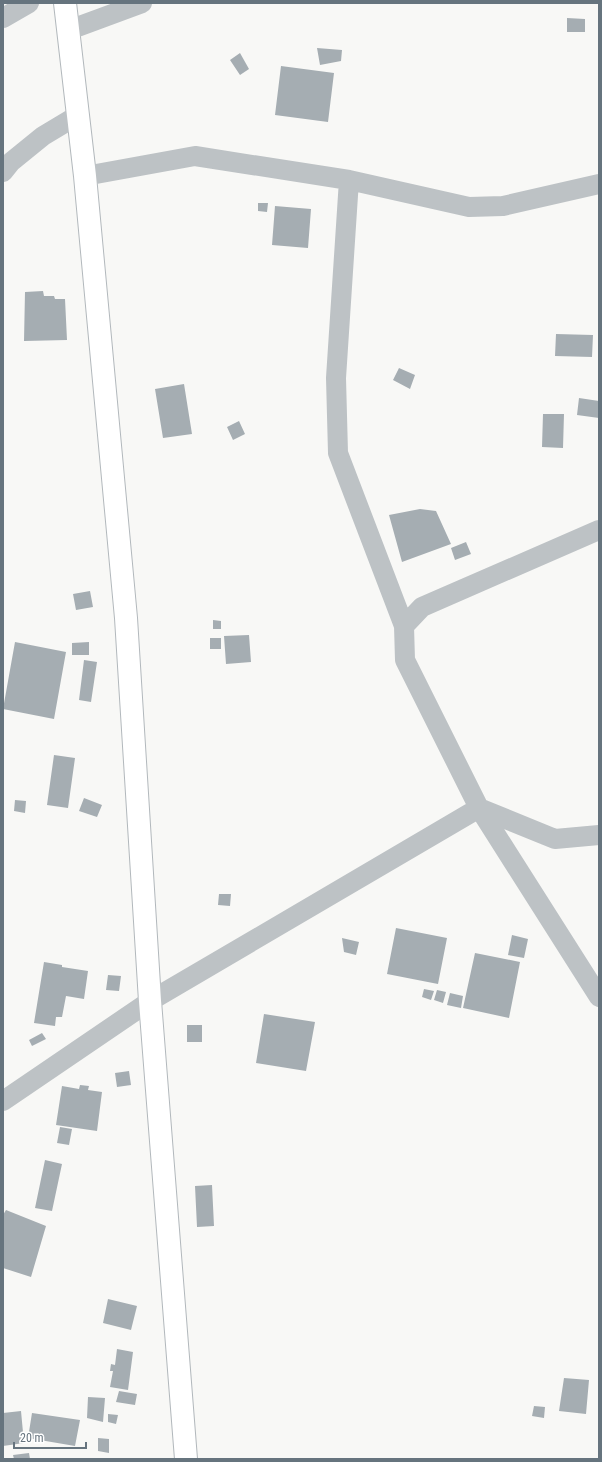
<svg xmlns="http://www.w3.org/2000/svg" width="602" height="1462" viewBox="0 0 602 1462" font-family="'Roboto Condensed',sans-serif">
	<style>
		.building { fill: #a5adb2 }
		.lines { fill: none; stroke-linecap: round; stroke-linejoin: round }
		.secondary-casing { stroke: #b2b8bc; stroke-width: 24 }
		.street { stroke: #bdc2c5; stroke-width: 20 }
		.secondary { stroke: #fff; stroke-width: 22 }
	</style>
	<rect width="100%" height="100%" fill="#f8f8f6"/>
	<!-- building -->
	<path class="building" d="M567 18 585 19V32H567Z
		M317 48 342 50 341 61 320 65Z
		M240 53 249 69 240 75 230 60Z
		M281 66 334 73 328 122 275 115Z
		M258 203H268L267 212 258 211Z
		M275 206 311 209 308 248 272 245Z
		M43 291 44 296H54L55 299H65L67 340 24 341 25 292Z
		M556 334 593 335 592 357 555 356Z
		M399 368 415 375 410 389 393 380Z
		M184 384 192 434 163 438 155 389Z
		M579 398 599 401V418L577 415Z
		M543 414H564L563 448 542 447Z
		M239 421 245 434 233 440 227 427Z
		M420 509 436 511 451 544 402 562 389 515Z
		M466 542 471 554 455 560 451 548Z
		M90 591 93 607 76 610 73 594Z
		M213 620 221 621V629H213Z
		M249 635 251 662 226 664 224 636Z
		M210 638H221V649H210Z
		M15 642 66 652 54 719 3 709Z
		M89 642V655H72V643Z
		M84 660 97 662 91 702 79 700Z
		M54 755 75 758 68 808 47 805Z
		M84 798 102 805 97 817 79 811Z
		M15 800 26 801 25 813 14 811Z
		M219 894H231L230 906 218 905Z
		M396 928 447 938 438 984 387 974Z
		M512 935 528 939 524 958 508 955Z
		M342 938 359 942 356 955 344 952Z
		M475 953 520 962 509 1018 463 1008Z
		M44 962 62 965V967L88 971 84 999 66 996 62 1017H56L55 1026 34 1023Z
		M108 975 121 976 119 991 106 990Z
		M424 989 434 991 431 1000 422 997Z
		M437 990 446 992 443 1003 434 1000Z
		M450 993 463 996 461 1008 447 1005Z
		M264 1014 315 1022 306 1071 256 1063Z
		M187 1025H202V1042H187Z
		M42 1033 46 1039 32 1046 29 1040Z
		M129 1071 131 1085 117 1087 115 1073Z
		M80 1085 89 1086 88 1090 102 1092 97 1131 56 1125 62 1086 79 1089Z
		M60 1127 72 1129 69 1145 57 1143Z
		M45 1160 62 1164 52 1211 35 1208Z
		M212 1185 214 1226 197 1227 195 1186Z
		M6 1210 46 1226 31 1277 3 1268V1215Z
		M108 1299 137 1306 131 1330 103 1323Z
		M117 1349 133 1352 128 1390 110 1387 113 1371H110L111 1364 115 1365Z
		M564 1378 589 1380 586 1414 559 1411Z
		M119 1391 137 1394 135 1405 116 1402Z
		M88 1397 105 1398 103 1422 87 1418Z
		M534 1406 545 1407 544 1418 532 1416Z
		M21 1411 24 1443 3 1446V1413Z
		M32 1413 80 1420 75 1446 28 1438Z
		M108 1414 118 1415 116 1424 108 1422Z
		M98 1438 109 1439V1453L98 1451Z
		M29 1453 30 1459H14L13 1455Z"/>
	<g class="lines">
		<!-- secondary casing -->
		<g class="secondary-casing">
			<path id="secondary" d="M65 3 85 176 126 618 150 1001 186 1459"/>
		</g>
		<!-- street -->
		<path class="street" d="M3 18 29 3
			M69 30 142 3
			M3 172 11 162 43 136 78 115
			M85 176 195 156 349 180 469 207 503 206 599 184
			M349 180 336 378 338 453 404 626
			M599 530 422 607 404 626 405 660 479 808 599 997
			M3 1101 150 1001 479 808 555 839 599 835"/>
		<!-- secondary -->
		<use href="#secondary" class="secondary"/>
	</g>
	<!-- border -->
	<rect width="602" height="1462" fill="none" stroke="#66747e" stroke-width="8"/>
	<!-- scale -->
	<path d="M14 1442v6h72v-6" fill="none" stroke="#66747e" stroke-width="2"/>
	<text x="20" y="1442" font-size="12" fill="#66747e" stroke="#ffffff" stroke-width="3" paint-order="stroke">20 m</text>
</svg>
